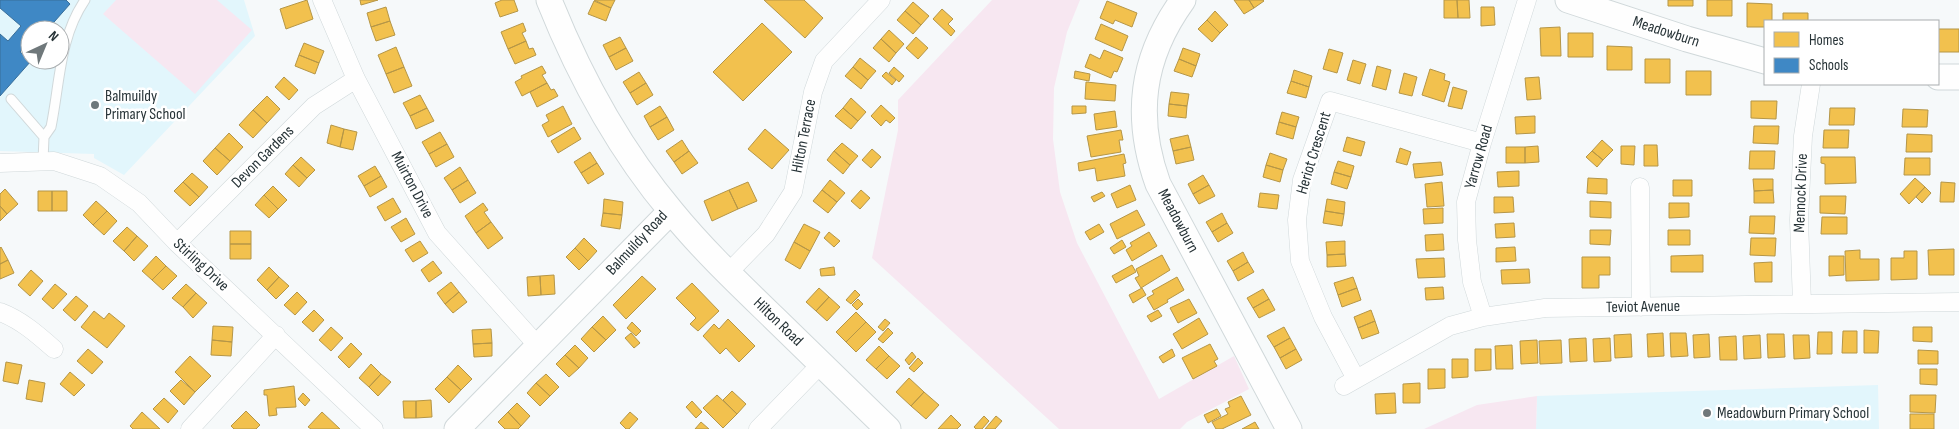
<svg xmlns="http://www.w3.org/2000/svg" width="1959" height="429" viewBox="0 0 1959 429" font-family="'Sofia Sans Condensed',sans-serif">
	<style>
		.built { fill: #e2f6fc; fill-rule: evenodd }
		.green { fill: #f7e7f1 }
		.homes { fill: #f2c14e; stroke: #b59647 }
		.schools { fill: #3f88c5; stroke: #386e9a }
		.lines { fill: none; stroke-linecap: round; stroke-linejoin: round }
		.lane-casing { stroke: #d0d8da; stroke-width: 11 }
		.street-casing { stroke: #d0d8da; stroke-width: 19 }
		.secondary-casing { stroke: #d0d8da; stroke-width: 27 }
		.lane { stroke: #fefefe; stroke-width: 9 }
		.street { stroke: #fefefe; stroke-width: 18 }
		.secondary { stroke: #fefefe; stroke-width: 25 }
		.poi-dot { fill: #6f787b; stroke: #fff; stroke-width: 2 }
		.labels { text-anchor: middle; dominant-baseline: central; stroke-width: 5; stroke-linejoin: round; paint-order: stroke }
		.street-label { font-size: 16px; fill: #273337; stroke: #fff }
		.poi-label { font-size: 16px; fill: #273337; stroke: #fff; text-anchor: start }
	</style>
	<rect width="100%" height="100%" fill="#f6f9fa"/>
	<!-- built -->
	<path class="built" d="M0 0H244L255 36 124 175 94 158V154L0 151ZM30 30H60V60H30Z
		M1878 385 1879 429H1536L1537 396Z"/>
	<!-- green -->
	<path class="green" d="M116 0H217L252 30 195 94 103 14Z
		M992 0H1080L1067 32 1054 88 1053 139 1060 192 1077 243 1159 399 1234 356 1249 389 1187 422 1180 429H1059L872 258 898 130V100Z
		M1537 396 1536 429H1424L1477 405Z"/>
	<!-- homes -->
	<path class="homes" d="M307 0 313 19 286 29 280 9Z
		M360 0H378L361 5Z
		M502 0H514L518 11 500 17 495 3Z
		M594 0H615L611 8Z
		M764 0H804L823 18 805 38Z
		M1234 0H1249L1254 8 1244 14Z
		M1249 0H1263L1264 1 1254 8Z
		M1444 0H1457L1458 18H1444Z
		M1457 0H1469L1470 18H1458Z
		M1668 0H1693V6H1668Z
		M1707 0H1732V16H1707Z
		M594 1 611 8 606 21 588 14Z
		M1107 1 1137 13 1132 27 1115 20 1113 24 1100 18Z
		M913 2 929 16 921 25 905 11Z
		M1747 3 1772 4V21H1765V27H1747Z
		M386 7 390 21 371 27 367 13Z
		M1481 7H1494L1495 25 1481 26Z
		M942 9 953 19 948 24 955 31 951 36 933 19Z
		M905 11 921 25 913 34 897 20Z
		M1215 11 1228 25 1220 33 1207 20Z
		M1783 13H1808V21H1783Z
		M1207 20 1220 33 1212 42 1198 29Z
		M390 21 395 35 376 41 371 27Z
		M523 23 526 31 522 33 526 41 508 49 501 32Z
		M762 23 792 52 743 101 713 72Z
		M1101 24 1128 36 1122 51 1095 39Z
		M1560 27 1561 56H1541L1540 28Z
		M1938 29H1959V52H1938Z
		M889 30 904 44 896 53 881 39Z
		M1568 33H1593V57H1568Z
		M620 37 626 48 609 57 603 45Z
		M916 37 928 48 918 59 906 48Z
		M881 39 896 53 889 62 873 48Z
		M526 41 529 49 533 48 536 55 515 64 508 49Z
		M304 43 324 51 319 63 299 55Z
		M1607 46 1632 47V70H1607Z
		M396 47 404 67 386 74 378 55Z
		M626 48 633 61 616 70 609 57Z
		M1183 48 1200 54 1196 66 1179 59Z
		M1329 49 1343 53 1337 73 1323 69Z
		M1104 50 1123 58 1117 72 1114 71 1111 78 1085 67 1090 54 1100 59Z
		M299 55 319 63 315 74 295 66Z
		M860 58 876 71 868 80 853 67Z
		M1179 59 1196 66 1192 77 1174 71Z
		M1645 59H1670V83H1645Z
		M1353 60 1366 64 1360 84 1347 80Z
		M542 66 546 73 542 75 547 83 522 96 515 82 522 78 521 76Z
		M1377 66 1391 70 1386 90 1372 86Z
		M404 67 412 86 394 93 386 74Z
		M853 67 868 80 861 89 845 76Z
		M894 67 904 76 899 82 889 73Z
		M1430 69 1445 74 1444 80 1450 82 1444 102 1422 95Z
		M1294 70 1312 76 1309 87 1291 81Z
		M1075 71 1090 74 1089 81 1074 78Z
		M1686 71H1711V95H1686Z
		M639 72 646 83 630 93 623 82Z
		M886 72 896 80 892 85 882 76Z
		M1404 73 1417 77 1412 96 1399 93Z
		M284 77 298 90 289 100 275 87Z
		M1539 77 1541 99 1527 100 1525 78Z
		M1291 81 1309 87 1306 98 1287 93Z
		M1086 82 1116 85 1115 101 1085 99Z
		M547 83 551 90 554 89 558 96 537 107 530 92Z
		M646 83 653 95 637 105 630 93Z
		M1453 87 1467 91 1462 109 1448 106Z
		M1171 92 1189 94 1187 106 1169 104Z
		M420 95 427 108 410 116 403 103Z
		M267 96 280 109 267 123 253 110Z
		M851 98 866 112 858 121 843 108Z
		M1751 101H1777L1776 119 1751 118Z
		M1169 104 1187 106 1186 118 1168 116Z
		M881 105 895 118 890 123 886 120 881 126 871 116Z
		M563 106 572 124 548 137 542 125 549 121 546 115Z
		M660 106 667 117 650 127 644 116Z
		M1072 106H1086V113L1072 114Z
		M427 108 434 121 416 129 410 116Z
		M843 108 858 121 851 129 835 116Z
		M1830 108H1855L1854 125H1829Z
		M1903 109 1928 110 1927 127H1902Z
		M253 110 267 123 253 138 239 125Z
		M1115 111 1117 127 1096 130 1094 114Z
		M1282 112 1299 117 1296 127 1279 122Z
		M1535 116V133L1516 134 1515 117Z
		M667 117 674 130 658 140 650 127Z
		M1279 122 1296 127 1293 139 1276 134Z
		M331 125 344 129 340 147 327 143Z
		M1754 126H1779L1778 144 1753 143Z
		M574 127 581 139 558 153 551 141Z
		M344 129 357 132 353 150 340 147Z
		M765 129 789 150 772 169 748 149Z
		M1121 130 1123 140H1119L1121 152 1091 157 1087 136Z
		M1824 130H1849L1848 148H1823Z
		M440 132 447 144 429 154 422 142Z
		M229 133 243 147 230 161 215 148Z
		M1907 134 1932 135V152H1906Z
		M1188 135 1191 147 1173 151 1170 139Z
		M1347 137 1365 142 1361 156 1343 151Z
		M682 140 689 151 674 162 666 151Z
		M1602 140 1613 150 1603 160 1592 151Z
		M842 143 858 156 850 165 834 151Z
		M447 144 454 157 436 167 429 154Z
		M1644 145H1657L1658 166H1644Z
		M1538 146 1539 162 1525 163V147Z
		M1621 146H1635L1634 165 1621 164Z
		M1191 147 1194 160 1176 164 1173 151Z
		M1506 147H1525V163H1506Z
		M215 148 230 161 217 175 203 161Z
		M1400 148 1411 152 1407 165 1396 162Z
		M872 149 881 157 871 168 862 160Z
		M689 151 698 163 682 174 674 162Z
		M834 151 850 165 843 174 827 160Z
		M1592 151 1603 160 1597 167 1586 157Z
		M1750 151H1775L1774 169H1749Z
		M590 152 597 163 581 173 574 162Z
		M1270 153 1287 159 1283 170 1266 165Z
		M1124 154 1126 163 1123 164 1125 176 1097 181 1095 168 1079 171 1078 163Z
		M301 157 315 170 307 178 293 165Z
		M1821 157H1855L1856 183 1825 184V164L1821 163Z
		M1905 158H1930V175H1904Z
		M1338 161 1354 166 1351 177 1334 172Z
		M1441 162 1443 175 1415 178 1413 164Z
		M597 163 604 174 588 184 581 173Z
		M293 165 307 178 299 187 285 174Z
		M1266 165 1283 170 1280 182 1263 177Z
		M375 166 381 176 364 186 358 176Z
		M460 167 468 180 452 190 444 178Z
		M1519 171V186L1498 187 1497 172Z
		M1334 172 1351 177 1347 189 1331 184Z
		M192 173 208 187 199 197 183 182Z
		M1203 175 1209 185 1193 194 1188 184Z
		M381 176 387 187 370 197 364 186Z
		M1588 178 1607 179V194L1587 193Z
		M1915 178 1925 187 1909 204 1900 194Z
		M1753 179H1773V190L1754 191Z
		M468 180 476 193 460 203 452 190Z
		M830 180 845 193 837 202 822 190Z
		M1673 180H1692V196H1673Z
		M183 182 199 197 190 206 174 191Z
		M748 182 757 201 738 209 729 190Z
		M1442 182 1444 206 1427 207 1425 184Z
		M1941 182 1955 183 1954 202H1940Z
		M1130 185 1136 200 1117 208 1111 194Z
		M1209 185 1215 196 1199 204 1193 194Z
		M273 186 287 200 278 209 264 195Z
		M1925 187 1931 193 1922 203 1916 197Z
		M5 189 18 204 7 214 0 206V194Z
		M729 190 738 209 712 221 704 201Z
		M822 190 837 202 828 213 813 201Z
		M861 190 870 198 860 209 851 201Z
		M1773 190 1774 203H1754V191Z
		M38 191H52V211H38Z
		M52 191H67V211H52Z
		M1102 192 1105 196 1094 202 1091 197Z
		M1260 193 1279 195 1277 209 1258 207Z
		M264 195 278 209 269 218 255 205Z
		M1820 196H1846L1845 214 1820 213Z
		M1494 197H1513L1514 212 1494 213Z
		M393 198 401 212 385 221 377 207Z
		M604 199 623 202 622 215 603 213Z
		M1327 199 1345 202 1344 214 1325 211Z
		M96 201 107 211 93 225 83 215Z
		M1590 201 1611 202V218L1590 217Z
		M483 203 488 210 484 212 491 222 476 233 465 216Z
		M1669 203H1689V217L1669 218Z
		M0 206 7 214 0 221Z
		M1443 208V223L1424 224 1423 209Z
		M1137 210 1145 225 1117 239 1110 224Z
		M107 211 117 221 104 235 93 225Z
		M1325 211 1344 214 1342 226 1323 223Z
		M603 213 622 215 620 229 601 226Z
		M1222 213 1227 223 1212 232 1206 222Z
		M1750 216H1775L1774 234 1749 233Z
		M1822 217H1847V234H1821Z
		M406 218 415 234 401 242 391 227Z
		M491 222 503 238 488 249 476 233Z
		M1227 223 1233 233 1218 242 1212 232Z
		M1514 223 1515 237 1496 238 1495 224Z
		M804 224 820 232 810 251 794 242Z
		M1099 224 1104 232 1090 240 1085 232Z
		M127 227 137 236 124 251 113 241Z
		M1590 230H1611L1610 245 1590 244Z
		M1668 230H1690V245H1668Z
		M230 231H251V244H230Z
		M829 232 840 241 834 247 824 238Z
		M1149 232 1157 246 1132 261 1126 250 1132 246 1130 243Z
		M1443 234 1444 250 1426 251 1425 235Z
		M137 236 148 246 134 261 124 251Z
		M584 238 597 251 588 261 575 248Z
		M1751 238H1776L1775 256 1750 255Z
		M1122 240 1126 247 1114 254 1110 248Z
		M420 241 428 253 413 262 405 250Z
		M1345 241V254L1327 255 1326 242Z
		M794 242 810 251 800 269 785 260Z
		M230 244H251V259H230Z
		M1 247 8 260 0 264V248Z
		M1515 247 1516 261 1496 262V248Z
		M575 248 588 261 579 270 566 257Z
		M1954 249V275H1929L1928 250Z
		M1860 250V259H1879V280L1846 281 1845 251Z
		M1904 251H1917V279L1891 280V258H1904Z
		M1243 252 1248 262 1233 271 1227 261Z
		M1345 254 1346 266 1327 267V255Z
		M1162 255 1170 270 1141 288 1135 278 1139 276 1136 269Z
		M1703 255V272H1671V256Z
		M156 256 166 266 152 280 142 271Z
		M1829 256H1844V275L1829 276Z
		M1582 257H1610V275H1599V288H1582Z
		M1444 258 1445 277 1418 278 1416 259Z
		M8 260 14 273 0 279V264Z
		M433 261 442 273 429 282 421 270Z
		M1248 262 1254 272 1238 281 1233 271Z
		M1772 262V282H1755L1754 263Z
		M1132 265 1136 272 1116 283 1112 276Z
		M166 266 177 276 163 290 152 280Z
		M269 267 279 277 267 290 257 280Z
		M834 267 835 275 821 276 820 269Z
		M1529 269 1530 283 1502 284 1501 270Z
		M31 270 43 281 30 296 18 285Z
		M554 275 555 294 541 295 540 276Z
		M540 276 541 295 528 296 527 277Z
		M642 276 656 289 626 319 613 305Z
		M279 277 289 286 276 299 267 290Z
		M1177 277 1184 290 1167 300 1168 302 1154 310 1147 298 1154 294 1152 291Z
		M1353 277 1357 288 1338 295 1334 283Z
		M451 282 459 292 445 304 437 293Z
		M692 283 719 311 698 331 690 324 696 318 676 298Z
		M55 284 67 294 53 309 42 299Z
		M186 284 196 293 183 307 172 298Z
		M1443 287 1444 299 1426 300 1425 288Z
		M819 288 829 297 816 311 806 302Z
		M1142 288 1146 295 1133 303 1129 295Z
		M1357 288 1361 300 1342 307 1338 295Z
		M1263 289 1269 299 1253 308 1247 298Z
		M855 290 860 295 851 304 846 300Z
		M297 292 307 302 295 315 284 305Z
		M459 292 467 302 453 313 445 304Z
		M196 293 207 303 193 318 183 307Z
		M76 296 88 306 75 321 63 310Z
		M829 297 840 307 827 321 816 311Z
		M858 299 863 304 857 310 852 305Z
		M1189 299 1197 313 1178 323 1170 308Z
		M1269 299 1275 310 1259 318 1253 308Z
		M314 310 324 320 313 332 302 322Z
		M1158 310 1162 316 1151 322 1147 316Z
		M1371 310 1375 321 1358 328 1354 317Z
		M94 311 104 319 109 313 125 326 107 348 81 327Z
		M856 312 866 322 846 342 836 332Z
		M603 316 616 330 606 340 592 327Z
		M1199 318 1208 334 1182 349 1173 334Z
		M728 319 755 346 739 362 726 348 720 354 703 336 714 324 719 329Z
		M885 319 890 323 883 331 878 327Z
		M1375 321 1379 333 1362 339 1358 328Z
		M632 322 641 331 636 336 627 328Z
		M866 322 876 332 856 352 846 342Z
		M213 326 233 327 232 342 212 340Z
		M331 327 343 338 331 351 319 340Z
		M592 327 606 340 594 352 581 339Z
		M1284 327 1290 338 1274 347 1267 336Z
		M1913 327H1932V342L1913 341Z
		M888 328 893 333 883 343 878 339Z
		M491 329 492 343 473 344 472 330Z
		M1864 330 1879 331 1878 353H1864Z
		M1843 331H1857V353H1842Z
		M1818 332H1832V354H1817Z
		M631 333 640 343 634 348 625 338Z
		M1663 333 1664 356 1648 357 1647 334Z
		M1670 333H1686L1688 356 1671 357Z
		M1631 334 1632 357 1615 358 1614 335Z
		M1709 334 1710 357 1694 358 1693 335Z
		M1767 334H1784L1785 357 1768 358Z
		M1760 335 1761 358 1744 359 1743 336Z
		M1793 335H1809L1810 358 1794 359Z
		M1736 336 1737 360H1720L1719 337Z
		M1290 338 1296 349 1280 358 1274 347Z
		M1586 338 1587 361 1570 362 1569 339Z
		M1610 338 1611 361 1594 362 1593 339Z
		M212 340 232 342 231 356 211 355Z
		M1537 340 1538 363 1521 364 1520 341Z
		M1561 340 1562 363 1540 364 1539 341Z
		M351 343 362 354 349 368 338 357Z
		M492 343V356L474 357 473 344Z
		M1210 344 1218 359 1214 361 1217 366 1193 379 1182 358Z
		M575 345 588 358 579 368 565 355Z
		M1512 345 1513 369H1496L1495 346Z
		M879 346 889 356 876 369 866 360Z
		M88 349 103 362 92 374 77 361Z
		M1172 349 1175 356 1163 363 1159 357Z
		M1296 349 1302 360 1286 369 1280 358Z
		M1475 349H1491V370L1475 371Z
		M1918 350 1938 351V364H1918Z
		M912 352 916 357 909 365 905 360Z
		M565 355 579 368 569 377 556 364Z
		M190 356 211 376 195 392 175 372Z
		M889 356 900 366 887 379 876 369Z
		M918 358 923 363 914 372 909 368Z
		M1452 359H1468V377L1452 378Z
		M6 362 22 365 18 384 3 381Z
		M371 364 381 374 369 387 359 378Z
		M458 365 472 379 461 390 447 377Z
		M1428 369H1445V388L1428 389Z
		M1920 369H1937V385L1920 384Z
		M70 372 85 385 74 396 60 384Z
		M381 374 391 382 378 396 369 387Z
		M546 374 559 387 550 396 536 383Z
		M447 377 461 390 449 403 435 389Z
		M909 378 924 392 911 406 896 392Z
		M29 380 45 383 42 402 26 399Z
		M181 380 195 392 184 405 170 391Z
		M536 383 550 396 540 406 527 393Z
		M1420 383V403H1403V384Z
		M294 386 296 407 276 408 277 415 269 416 267 395H264V390Z
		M732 391 746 404 737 414 723 400Z
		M924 392 939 405 926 419 911 406Z
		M303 393 310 400 305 406 298 399Z
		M1395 393 1396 413 1376 414 1375 394Z
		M717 395 737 414 723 428 703 408Z
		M1910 395H1936L1935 413 1910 412Z
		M1241 396 1251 415 1222 429H1216L1212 422 1228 414 1225 409 1230 407 1228 402Z
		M164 398 178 411 168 423 153 409Z
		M431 400 432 417 416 418V401Z
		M403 401H416V418H404Z
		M692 401 702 412 696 418 686 407Z
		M517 403 530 416 521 426 508 412Z
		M1217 409 1221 416 1208 423 1204 415Z
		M246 411 260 425 256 429H234L231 426Z
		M142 412 160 429H133L130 426Z
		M322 412 340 429H311L308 427Z
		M508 412 521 426 518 429H505L498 422Z
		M630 412 638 419 629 429H626L620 423Z
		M1910 414H1934V429H1910Z
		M951 415 961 425 957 429H938Z
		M984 416 989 421 982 429H976L974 427Z
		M996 416 1002 421 995 429H985Z
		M701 422 709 429H695Z
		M1255 422 1259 429H1242Z"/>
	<!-- schools -->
	<path class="schools" d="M0 0H66L70 4 47 30H30V41L20 52 31 61 0 96V34L8 41 21 26 0 8Z"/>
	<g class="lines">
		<!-- lane casing -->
		<g class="lane-casing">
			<path id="lane" d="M11 99 44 137 43 161
				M44 137 51 127C60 83 59 38 85 0"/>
		</g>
		<!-- street casing -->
		<g class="street-casing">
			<path id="street" d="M322 0 356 79 437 233 538 346
				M0 163 54 161 100 176 139 203 177 243 374 429
				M1640 187 1641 307
				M177 243 314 106 356 79
				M728 273 766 234 793 192 813 92 824 61 881 0
				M1802 303 1799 220 1803 136 1811 84
				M0 312C21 320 37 334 54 349
				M1483 317 1472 282 1467 240 1466 202 1482 143 1527 0
				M1356 379 1323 317 1300 261 1297 220 1302 180 1330 101 1482 143
				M1344 386 1450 326 1483 317 1545 308 1959 302
				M190 429 276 335
				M758 429 821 364"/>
		</g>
		<!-- secondary casing -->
		<g class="secondary-casing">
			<path id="secondary" d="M549 0C579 75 619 149 672 212 703 250 739 284 774 318 812 355 850 392 888 429
				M1183 0C1141 58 1134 117 1158 184L1289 429
				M1568 0 1687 39 1765 61
				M1938 77H1959
				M457 429 671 211"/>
		</g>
		<!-- lane -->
		<use href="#lane" class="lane"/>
		<!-- street -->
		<use href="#street" class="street"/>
		<!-- secondary -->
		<use href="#secondary" class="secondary"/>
	</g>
	<!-- markers -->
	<g class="poi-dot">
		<circle cx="95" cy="105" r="5"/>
		<circle cx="1707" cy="413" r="5"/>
	</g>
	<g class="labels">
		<!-- street labels -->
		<g class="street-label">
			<text transform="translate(1666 32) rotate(18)">Meadowburn</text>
			<text transform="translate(804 136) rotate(-79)">Hilton Terrace</text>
			<text transform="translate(1314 153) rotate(-73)">Heriot Crescent</text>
			<text transform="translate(263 157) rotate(-45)">Devon Gardens</text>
			<text transform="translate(1479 157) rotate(-74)">Yarrow Road</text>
			<text transform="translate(412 185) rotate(62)">Muirton Drive</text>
			<text transform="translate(1801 193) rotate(-88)">Mennock Drive</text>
			<text transform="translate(1178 221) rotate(62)">Meadowburn</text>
			<text transform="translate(637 243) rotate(-47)">Balmuildy Road</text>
			<text transform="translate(201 265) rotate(43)">Stirling Drive</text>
			<text transform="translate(1643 307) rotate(-1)">Teviot Avenue</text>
			<text transform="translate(778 322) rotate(44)">Hilton Road</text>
		</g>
		<!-- poi labels -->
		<g class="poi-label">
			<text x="105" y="96">Balmuildy<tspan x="105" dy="18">Primary School</tspan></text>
			<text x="1717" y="413">Meadowburn Primary School</text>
		</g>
	</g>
	<!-- legend -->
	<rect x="1764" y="20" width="175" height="65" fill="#ffffff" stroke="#a9adaf"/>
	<rect x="1774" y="32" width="25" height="15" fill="#f2c14e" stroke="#a9adaf"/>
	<text x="1809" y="45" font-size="15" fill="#273337">Homes</text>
	<rect x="1774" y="58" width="25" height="15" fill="#3f88c5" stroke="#a9adaf"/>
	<text x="1809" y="70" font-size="15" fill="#273337">Schools</text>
	<!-- north arrow -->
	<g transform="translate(45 45) rotate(44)"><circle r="24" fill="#ffffff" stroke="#a9adaf"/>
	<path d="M0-4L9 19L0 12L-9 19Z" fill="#6f787b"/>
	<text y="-8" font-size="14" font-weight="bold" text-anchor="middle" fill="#273337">N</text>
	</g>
</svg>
